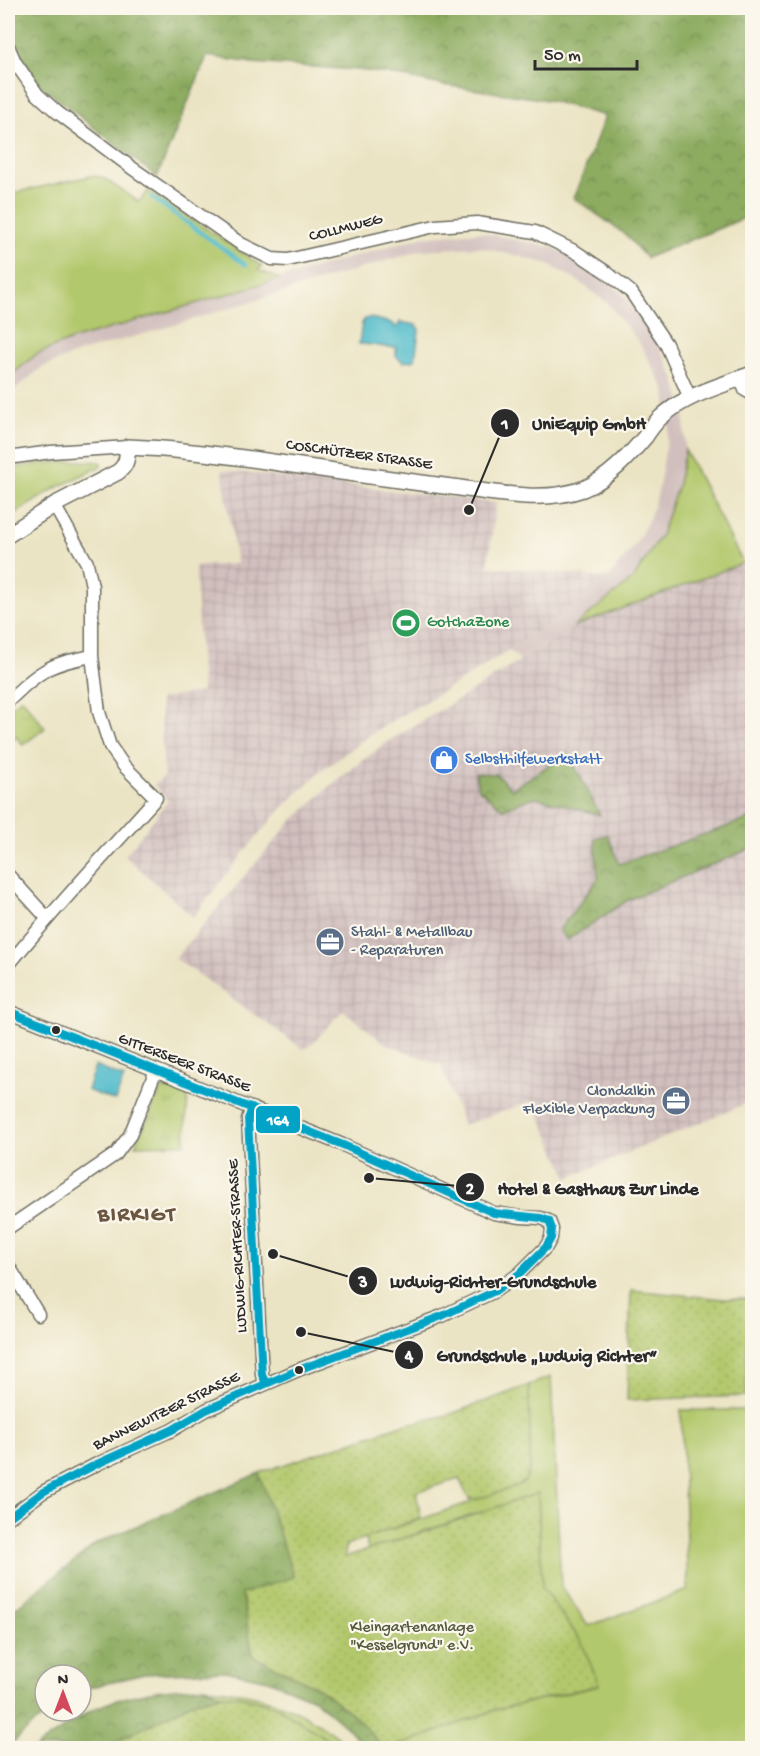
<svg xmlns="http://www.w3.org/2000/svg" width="760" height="1756" viewBox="0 0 760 1756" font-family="'Gochi Hand',sans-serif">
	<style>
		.industrial { fill: url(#industrial-grid) }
		.railway { fill: #d1bfbe }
		.grass { fill: #b2c86c; stroke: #6e7a4c; stroke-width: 1.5 }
		.forest { fill: url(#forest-crowns); stroke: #5c6c46; stroke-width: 1.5 }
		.park { fill: url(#park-tufts); stroke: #6e7a4c; stroke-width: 1.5 }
		.garden { fill: url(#garden-dots); stroke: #6e7a4c; stroke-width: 1.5 }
		.water { fill: #4fbbcb; stroke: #3d737b; stroke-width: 1.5 }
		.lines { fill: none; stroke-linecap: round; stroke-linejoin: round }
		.stream { stroke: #4fbbcb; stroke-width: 4 }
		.minor-casing { stroke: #6e6c61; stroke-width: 15 }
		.tertiary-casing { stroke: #6e6c61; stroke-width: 18 }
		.minor { stroke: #fff; stroke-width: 12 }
		.tertiary { stroke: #fff; stroke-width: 15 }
		.bus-1-casing { stroke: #fbf7ec; stroke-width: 12 }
		.bus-1 { stroke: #02a3c6; stroke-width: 8 }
		.bus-dot { fill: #2b2b2b; stroke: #fbf7ec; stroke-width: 2 }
		.labels { text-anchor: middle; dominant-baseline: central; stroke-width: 4.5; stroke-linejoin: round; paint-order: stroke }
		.street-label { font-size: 16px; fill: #2b2b2b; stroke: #fbf7ec }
		.leisure-label { font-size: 16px; fill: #27864d; stroke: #fbf7ec; text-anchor: start }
		.shop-label { font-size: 16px; fill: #366cbe; stroke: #fbf7ec; text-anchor: start }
		.service-label { font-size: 16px; fill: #4e5e75; stroke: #fbf7ec; text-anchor: start }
		.park-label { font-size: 16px; fill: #545a3e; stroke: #fbf7ec }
		.district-label { font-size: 22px; font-weight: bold; letter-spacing: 1.5px; fill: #6b5640; stroke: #fbf7ec }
		.leader { fill: none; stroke: #2b2b2b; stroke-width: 2 }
		.callout-dot { fill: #2b2b2b; stroke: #fbf7ec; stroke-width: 2 }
		.mark-label { font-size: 18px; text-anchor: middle; font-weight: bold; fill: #fff }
		.callout-label { font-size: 18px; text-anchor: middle; font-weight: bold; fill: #2b2b2b; stroke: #fbf7ec; stroke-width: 4.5; stroke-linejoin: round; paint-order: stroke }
		.line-badge { stroke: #fbf7ec; stroke-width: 2 }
		.badge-label { font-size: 16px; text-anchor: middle; font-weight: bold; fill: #fff }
	</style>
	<defs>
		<pattern id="industrial-grid" width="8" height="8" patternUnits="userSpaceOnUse" patternTransform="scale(1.5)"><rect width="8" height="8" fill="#d1bfbe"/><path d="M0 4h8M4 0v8" fill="none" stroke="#b4a4a3"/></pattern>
		<pattern id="forest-crowns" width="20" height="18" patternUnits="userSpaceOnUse" patternTransform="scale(1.5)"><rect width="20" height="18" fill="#8dac60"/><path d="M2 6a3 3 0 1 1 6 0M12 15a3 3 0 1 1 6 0" fill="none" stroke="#738c4f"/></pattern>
		<pattern id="park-tufts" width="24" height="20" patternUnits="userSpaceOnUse" patternTransform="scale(1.5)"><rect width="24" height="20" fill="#b2c86c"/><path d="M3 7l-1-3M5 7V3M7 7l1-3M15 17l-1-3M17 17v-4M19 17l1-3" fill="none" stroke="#99ac5e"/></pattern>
		<pattern id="garden-dots" width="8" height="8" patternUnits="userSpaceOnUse" patternTransform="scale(1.5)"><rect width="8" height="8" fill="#b2c86c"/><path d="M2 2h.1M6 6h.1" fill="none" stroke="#99ac5e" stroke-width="1.8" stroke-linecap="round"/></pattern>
	</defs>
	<rect width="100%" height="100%" fill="#fbf7ec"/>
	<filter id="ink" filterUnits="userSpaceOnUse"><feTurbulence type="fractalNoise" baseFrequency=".0167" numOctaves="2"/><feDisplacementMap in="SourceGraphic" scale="12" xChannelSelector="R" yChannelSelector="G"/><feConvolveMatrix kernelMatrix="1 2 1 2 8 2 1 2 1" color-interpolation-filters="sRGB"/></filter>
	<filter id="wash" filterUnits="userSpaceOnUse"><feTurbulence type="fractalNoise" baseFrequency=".008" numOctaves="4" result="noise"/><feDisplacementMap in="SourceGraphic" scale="24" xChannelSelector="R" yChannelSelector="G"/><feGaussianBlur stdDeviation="1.35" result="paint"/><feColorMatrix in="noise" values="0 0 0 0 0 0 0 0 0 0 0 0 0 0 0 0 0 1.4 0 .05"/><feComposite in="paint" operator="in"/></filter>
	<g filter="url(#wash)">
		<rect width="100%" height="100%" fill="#ebe4c4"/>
		<!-- industrial -->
		<path class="industrial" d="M222 470 496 503 488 566 608 578 575 605 509 650 455 684 377 730 320 772 280 810 245 851 193 917 125 856 168 801 154 784 164 777 160 699 202 692 195 566 237 564Z
			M752 559V1101L568 1178 533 1101 463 1125 441 1065 384 1043 343 1010 310 1046 303 1049 175 958 289 824 330 786 387 742 467 694 573 627Z"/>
		<!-- railway -->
		<path class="railway" d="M479 232 552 247 587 266 619 290 652 332 675 379 684 411 685 450 677 488 661 535 633 580 573 627 520 660 509 650 575 605 608 578 635 545 649 519 658 492 669 427 665 389 639 342 608 304 578 281 546 263 479 247 422 250 161 329 80 352 41 368 8 395V378L37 354 74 339 421 237Z"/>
		<!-- grass -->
		<path class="grass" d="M91 176 102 177 139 202 149 190 262 266 258 270 280 279 74 339 37 354 8 378V194Z
			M685 450 743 563 573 627 633 579 661 535 677 488Z
			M81 461 101 462V466L54 489 8 518V469L41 463Z
			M551 1377 561 1586 588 1626 688 1590 681 1410H745L752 1468V1748H398L400 1745 495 1710 594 1687 581 1641 542 1588 538 1493 368 1550 366 1538 471 1502 468 1497 476 1499 530 1468 529 1385Z
			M204 1687C265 1694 305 1708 351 1748H339L336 1745 276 1706 239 1696 222 1695Z"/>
		<!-- forest -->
		<path class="forest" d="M8 8H751L752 14V215L646 258 626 235 574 198 605 116 548 100 443 85 389 74 358 70 252 63 207 56 157 177 41 86 8 38Z
			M568 753 600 815 535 797 503 809 478 788 475 773 496 774 512 789Z
			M752 818V848L628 900 567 940 559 930 598 879 595 838 608 835 619 864Z
			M259 1473 294 1577 242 1594 253 1656 319 1688 356 1717 384 1748 400 1745 398 1748H365L351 1731 314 1699 268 1680 225 1671 144 1674 88 1688 81 1693V1675H45V1711H53L36 1722 8 1747V1614L97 1543Z
			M204 1687 222 1695 196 1701 104 1748H36L41 1743C58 1732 74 1720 92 1710 126 1693 166 1688 204 1687Z"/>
		<!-- park -->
		<path class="park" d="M22 698 45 728 23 745 17 737 8 744V709Z
			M162 1088 188 1096 185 1144 135 1145Z"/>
		<!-- garden -->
		<path class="garden" d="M631 1290 724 1299H752V1322L747 1321 746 1396 627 1400Z
			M529 1385 530 1468 525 1481 517 1486 476 1500 468 1497 459 1479 416 1492 421 1518 346 1545 345 1557 421 1533 538 1493 542 1588 581 1641 599 1685 495 1710 400 1745 384 1748 356 1717 319 1688 253 1656 242 1594 294 1577 259 1473 399 1426 451 1414Z
			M222 1695 239 1696 276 1706 336 1745 339 1748H104L196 1701Z"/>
		<!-- water -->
		<path class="water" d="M370 318 392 323 397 328 400 322 416 325 419 330 415 360 403 362 396 356V347C383 349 371 343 359 344L362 323 365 319Z
			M95 1066 124 1078 115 1101 87 1090Z"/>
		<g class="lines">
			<!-- stream -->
			<path class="stream" d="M151 197 246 265"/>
		</g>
	</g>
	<g filter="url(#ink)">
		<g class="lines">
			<!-- minor casing -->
			<g class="minor-casing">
				<path id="minor" d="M8 46 15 62 37 94 57 112 132 168 241 244 272 259 288 260 435 226 477 223 535 232 576 252 606 272 631 292 666 344 690 398
					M741 378 745 390 752 394
					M8 458 51 452 128 447
					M8 701C20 690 31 678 46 670 59 662 77 659 92 656
					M8 875 47 918
					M8 969 10 963C57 906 107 853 156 798L124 766 110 746 99 712 92 656V586L87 563 54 505
					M8 1011 343 1145 494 1213 521 1217 541 1218 549 1221 552 1229 551 1238 546 1247 519 1274 495 1291 442 1316 298 1370 206 1410 172 1430 97 1464 43 1492 8 1518
					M252 1108 248 1119 262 1375 266 1383
					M8 1228 116 1154 130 1135 156 1070
					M8 1265 38 1314"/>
			</g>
			<!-- tertiary casing -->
			<g class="tertiary-casing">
				<path id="tertiary" d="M8 535 54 505 118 472C127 465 127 458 128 447 181 449 233 456 286 464 341 472 397 480 452 487 495 492 541 504 583 489 608 479 628 457 645 437 649 431 654 424 659 419 684 395 721 386 752 374"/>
			</g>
			<!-- minor -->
			<use href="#minor" class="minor"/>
			<!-- tertiary -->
			<use href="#tertiary" class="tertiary"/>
			<!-- bus-1 casing -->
			<g class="bus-1-casing">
				<path id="bus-1" d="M8 1011 343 1145 494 1213 541 1218 549 1221
					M252 1108 248 1119 262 1375 266 1383
					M8 1518 43 1492 97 1464 172 1430 206 1410 298 1370 442 1316 495 1291 519 1274 546 1247 551 1238 552 1229 549 1221"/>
			</g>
			<!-- bus-1 -->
			<use href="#bus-1" class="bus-1"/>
		</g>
	</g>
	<!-- icons -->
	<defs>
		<g id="stadium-disc" transform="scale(1.5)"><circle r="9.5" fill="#2e9e5b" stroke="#fbf7ec"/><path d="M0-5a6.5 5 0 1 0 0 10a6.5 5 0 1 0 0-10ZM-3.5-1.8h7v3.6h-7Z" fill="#fff"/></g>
		<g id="shop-disc" transform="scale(1.5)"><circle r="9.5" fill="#3f7fe0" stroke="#fbf7ec"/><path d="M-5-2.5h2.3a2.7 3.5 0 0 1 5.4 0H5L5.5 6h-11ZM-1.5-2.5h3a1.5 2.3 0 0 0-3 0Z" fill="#fff"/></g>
		<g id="office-disc" transform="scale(1.5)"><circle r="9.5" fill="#5c6f8a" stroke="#fbf7ec"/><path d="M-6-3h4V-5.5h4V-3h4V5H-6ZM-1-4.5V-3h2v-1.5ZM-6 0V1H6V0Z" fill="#fff"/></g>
	</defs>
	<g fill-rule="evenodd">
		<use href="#stadium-disc" x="406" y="623"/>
		<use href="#shop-disc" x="444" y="760"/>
		<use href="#office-disc" x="330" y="942"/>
		<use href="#office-disc" x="676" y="1101"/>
	</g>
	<!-- markers -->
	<g class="bus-dot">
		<circle cx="56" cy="1030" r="5"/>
		<circle cx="299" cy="1370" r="5"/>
	</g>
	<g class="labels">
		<!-- street labels -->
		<g class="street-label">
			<text transform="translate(346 229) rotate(-14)">COLLMWEG</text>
			<text transform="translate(359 456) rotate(8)">COSCHÜTZER STRASSE</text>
			<text transform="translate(184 1064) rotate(21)">GITTERSEER STRASSE</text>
			<text transform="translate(239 1246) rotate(-93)">LUDWIG-RICHTER-STRASSE</text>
			<text transform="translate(167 1412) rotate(-26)">BANNEWITZER STRASSE</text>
		</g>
		<!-- leisure labels -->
		<g class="leisure-label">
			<text x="427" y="623">GotchaZone</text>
		</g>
		<!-- shop labels -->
		<g class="shop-label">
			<text x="465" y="760">Selbsthilfewerkstatt</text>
		</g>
		<!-- service labels -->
		<g class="service-label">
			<text x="351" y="933">Stahl- &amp; Metallbau<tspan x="351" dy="18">- Reparaturen</tspan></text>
			<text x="655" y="1092" text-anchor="end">Clondalkin<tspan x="655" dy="18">Flexible Verpackung</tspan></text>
		</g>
		<!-- park labels -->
		<g class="park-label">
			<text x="412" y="1628">Kleingartenanlage<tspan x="412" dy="18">"Kesselgrund" e.V.</tspan></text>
		</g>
		<!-- district labels -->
		<g class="district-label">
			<text x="137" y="1216">BIRKIGT</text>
		</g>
	</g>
	<!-- callouts -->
	<path class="leader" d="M469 510L505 423M369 1178L470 1187M273 1254L363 1281M301 1332L409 1355"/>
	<g class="callout-dot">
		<circle cx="469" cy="510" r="6"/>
		<circle cx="369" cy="1178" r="6"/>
		<circle cx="273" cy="1254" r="6"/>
		<circle cx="301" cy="1332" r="6"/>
		<circle cx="505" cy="423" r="15"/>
		<circle cx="470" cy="1187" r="15"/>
		<circle cx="363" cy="1281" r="15"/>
		<circle cx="409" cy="1355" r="15"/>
	</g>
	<g class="mark-label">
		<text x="505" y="429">1</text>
		<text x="470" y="1194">2</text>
		<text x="363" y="1287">3</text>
		<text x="409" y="1361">4</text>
	</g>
	<g class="callout-label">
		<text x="589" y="429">UniEquip GmbH</text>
		<text x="598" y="1194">Hotel &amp; Gasthaus Zur Linde</text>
		<text x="493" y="1287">Ludwig-Richter-Grundschule</text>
		<text x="547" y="1361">Grundschule „Ludwig Richter“</text>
	</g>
	<rect class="line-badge" x="255" y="1105" width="46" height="29" rx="6" fill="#02a3c6"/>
	<g class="badge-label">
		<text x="278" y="1125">164</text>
	</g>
	<!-- margin -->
	<rect width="760" height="1756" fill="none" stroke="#fbf7ec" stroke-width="30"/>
	<!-- north arrow -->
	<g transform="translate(63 1693)"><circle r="28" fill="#fbf7ec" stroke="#a8a59f" stroke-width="1.5"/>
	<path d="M0-4.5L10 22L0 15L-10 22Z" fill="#d1495b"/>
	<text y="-9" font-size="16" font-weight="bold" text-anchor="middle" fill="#2b2b2b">N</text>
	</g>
	<!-- scale -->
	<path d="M535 60v9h102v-9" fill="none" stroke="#2b2b2b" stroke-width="3"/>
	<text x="544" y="60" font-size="18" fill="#2b2b2b" stroke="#fbf7ec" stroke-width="4.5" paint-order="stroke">50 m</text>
</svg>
